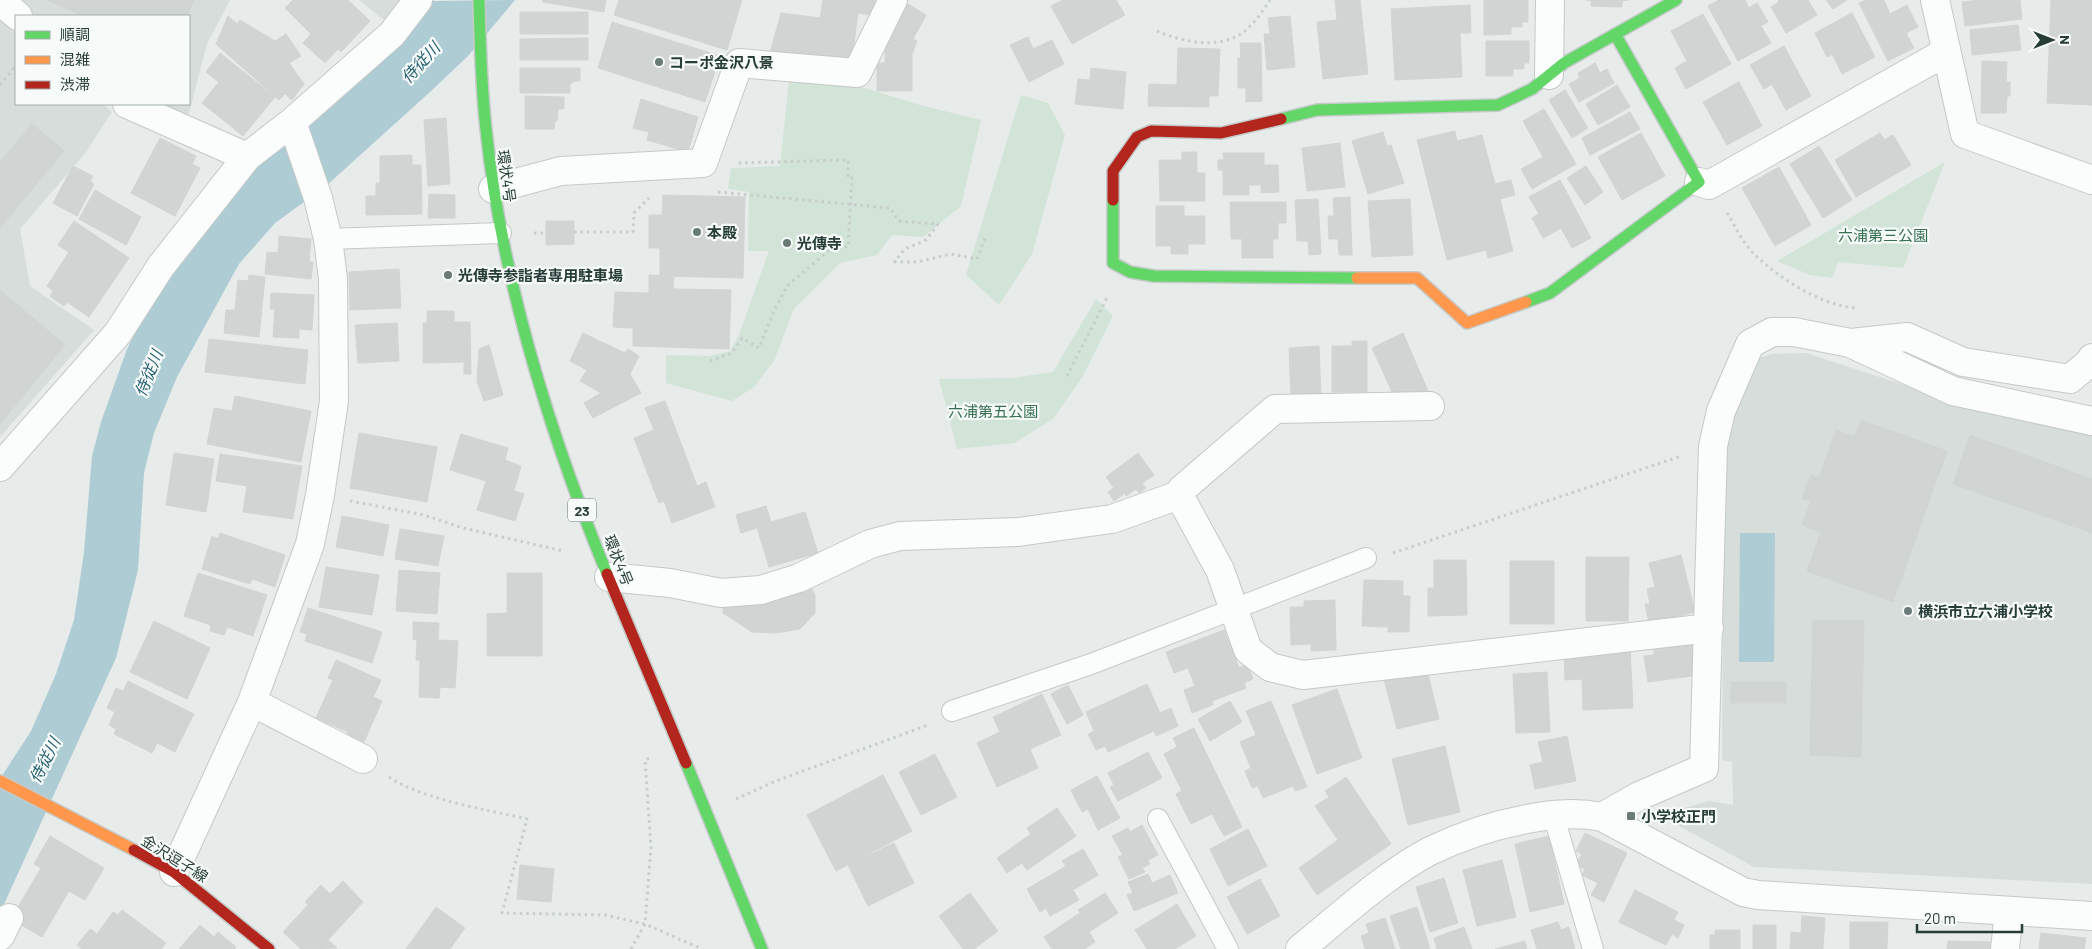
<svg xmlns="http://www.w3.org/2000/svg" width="2092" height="949" viewBox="0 0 2092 949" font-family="Barlow,'Noto Sans JP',sans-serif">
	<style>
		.built { fill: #d6ddda }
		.green { fill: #d2e3d8 }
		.water { fill: #aeccd4 }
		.building { fill: #d0d4d3; stroke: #d0d5d3 }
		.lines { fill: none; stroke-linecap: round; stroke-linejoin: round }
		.lane-casing { stroke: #c4c9c7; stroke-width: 22 }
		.street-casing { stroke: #c4c9c7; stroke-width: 30 }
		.fast-casing { stroke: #c4cac8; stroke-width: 14 }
		.slow-casing { stroke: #c4cac8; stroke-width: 14 }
		.jam-casing { stroke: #c4cac8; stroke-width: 14 }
		.path { stroke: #c7cdcb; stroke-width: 3; stroke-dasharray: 2.5 4; stroke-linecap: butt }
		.lane { stroke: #fbfcfc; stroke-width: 20 }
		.street { stroke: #fbfcfc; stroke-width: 28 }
		.fast { stroke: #63d668; stroke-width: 11 }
		.slow { stroke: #ff974d; stroke-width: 11 }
		.jam { stroke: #b3261e; stroke-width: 11 }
		.poi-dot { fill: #6a7a76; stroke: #f6faf8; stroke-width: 2 }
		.labels { text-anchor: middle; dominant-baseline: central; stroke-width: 4.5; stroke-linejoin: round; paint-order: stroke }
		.shield { fill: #f6faf8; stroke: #657672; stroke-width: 1 }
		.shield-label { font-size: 14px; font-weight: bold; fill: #273d38 }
		.poi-label { font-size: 15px; font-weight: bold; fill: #273d38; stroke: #f6faf8; text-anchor: start }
		.street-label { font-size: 15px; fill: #273d38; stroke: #f6faf8 }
		.park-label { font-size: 15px; fill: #356f50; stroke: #f6faf8 }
		.water-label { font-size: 16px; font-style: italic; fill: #276172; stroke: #f6faf8 }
	</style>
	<rect width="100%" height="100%" fill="#e7ecea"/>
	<!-- built -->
	<path class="built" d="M16 0H230L207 44 188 117 157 104H189V16H35Z
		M359 0H407L389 24Z
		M0 16 16 30V104H102L112 112 86 152 20 229 30 286 94 330 0 437Z
		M1806 353 1960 403 2092 431V884L1754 867 1659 815 1709 801 1733 805 1732 762 1722 760 1724 462 1731 424 1749 371 1759 358 1772 354Z"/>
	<!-- green -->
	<path class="green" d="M789 80 855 85 920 105 981 120 961 206 923 237 892 235 877 255 840 263 794 309 774 361 754 387 732 401 666 383V355L710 356 730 351 739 335 769 251H748L749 192 728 189 731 168 780 166Z
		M1021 95 1048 103 1065 135 1032 254 999 305 966 275Z
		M1945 162 1903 268 1838 262 1832 278 1810 275 1777 261Z
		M1096 299 1113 316 1083 376 1053 419 1014 443 957 449 939 379 1012 378 1053 372Z"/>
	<!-- water -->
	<path class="water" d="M515 0 468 56 430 92 326 186 275 223 239 264 177 377 154 433 144 473 138 570 116 658 0 913V779L31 731 56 674 74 620 84 552 92 456 101 422 127 349 159 287 242 173 431 1Z
		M1740 533H1775L1774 662H1739Z"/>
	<!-- building -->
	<path class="building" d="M47 0H194L187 16H83Z
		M293 0H348L370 21 341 52 338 49 325 63 303 43 311 34 285 8Z
		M542 0H606L604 12 543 2Z
		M619 0H742L727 50 614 15Z
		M823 0H875L872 15 858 13 852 58 770 53 781 13 820 18Z
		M1063 0H1116L1125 15 1072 44 1051 6Z
		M1335 0H1360L1368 74 1323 79 1317 22 1337 20Z
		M1484 0H1528V22H1522V27H1511V34L1484 35Z
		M1586 0H1629L1622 1V7L1591 6V0Z
		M1719 0H1745L1749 8 1757 3 1768 22 1761 26 1771 43 1738 61 1708 6Z
		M1778 0H1808L1817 15 1786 33 1771 7 1779 2Z
		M1826 0H1847L1833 9Z
		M1866 0H1884L1890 14 1907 5 1918 27 1906 33 1914 48 1888 61 1859 3Z
		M1978 0H2020L2022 19 1965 26 1962 2Z
		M2051 0H2092V105L2047 103Z
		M903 1 926 15 913 39 917 41 912 54V91H877V63H885V35Z
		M1470 5 1471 33H1460L1462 77 1395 80 1391 9Z
		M520 12H588V34H520Z
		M1852 13 1875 57 1842 74 1832 54 1827 57 1815 33Z
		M1703 14 1731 64 1686 89 1675 68 1687 61 1671 31Z
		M228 16 237 24 240 20 275 41 286 34 301 56 289 63 304 84 292 100 285 94 279 100 216 44Z
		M1290 16 1295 67 1267 70 1264 34H1270L1268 18Z
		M612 22 720 56 705 102 598 68Z
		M2018 25 2021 50 1972 55 1970 30Z
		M1028 37 1033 49 1052 40 1064 64 1029 82 1010 45Z
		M588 38V60H520V39Z
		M1486 41H1529V63H1524V69H1513V76H1486Z
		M1240 43H1261L1262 101 1246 102V88H1238V58H1241Z
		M1784 46 1811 96 1786 110 1772 84 1764 89 1750 65Z
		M1178 48 1220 49 1218 96H1209V107L1148 106 1149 84 1177 85Z
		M220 53 275 97 243 136 202 103 219 82 206 72Z
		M1982 61 2007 62 2006 82H2010V96H2007L2006 113H1981Z
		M1595 63 1600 73 1607 69 1614 83 1579 102 1569 84 1580 78 1578 73Z
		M520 68H580V81H573V83H570V93H520Z
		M1091 68 1126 72 1123 109 1075 104 1078 79 1090 80Z
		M1739 82 1762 126 1727 145 1703 102Z
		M1617 85 1630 107 1598 125 1586 104Z
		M1565 90 1588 128 1572 138 1549 100Z
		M525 96 564 97V109H558L557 121H555L554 129H525Z
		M641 99 698 117 688 152 647 140 649 132 633 128Z
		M1544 109 1576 164 1532 189 1521 169 1543 157 1523 121Z
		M1630 112 1640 129 1590 155 1582 138Z
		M446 118 450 184 428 186 424 120Z
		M32 124 64 151 0 228V162Z
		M1455 131 1457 141 1482 135 1495 184 1511 180 1515 195 1500 199 1513 251 1488 258 1486 250 1447 260 1417 140Z
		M1383 132 1387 146 1391 145 1404 183 1368 194 1352 141Z
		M1641 133 1665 176 1622 200 1598 157Z
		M1880 133 1884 140 1893 135 1911 165 1856 197 1835 160Z
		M160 138 196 156 192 164 200 168 175 216 131 193Z
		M1340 143 1345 187 1307 191 1302 148Z
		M1819 146 1852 200 1823 218 1790 164Z
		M1182 152H1197V173H1205V201H1160L1159 160H1182Z
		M1223 153H1264V165H1278L1279 192 1261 193V185H1249V195H1223V170H1218V160H1224Z
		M412 155V165H421L422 214 366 215V196H376V183H380V156Z
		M73 166 93 176 90 181 94 184 77 216 53 203Z
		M1586 166 1603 192 1585 205 1567 178Z
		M1779 167 1811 225 1775 246 1742 188Z
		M1560 180 1591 238 1572 248 1561 228 1543 238 1532 218 1539 214 1529 197Z
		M95 190 141 217 126 245 79 219Z
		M429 194 455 195V218H428Z
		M663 195 745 197 743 278 660 276V248H649V215H662Z
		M1350 197 1352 255H1339L1338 239H1329L1328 216H1334L1333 198Z
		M1318 199 1321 254 1309 255 1308 241H1297L1295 200Z
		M1410 199 1413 255 1372 257 1368 201Z
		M1230 202H1286V223H1278V239H1273V258H1242V239H1231Z
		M1156 206H1184V216H1205V244H1188V254H1171V246H1156Z
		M74 221 129 258 89 317 67 302 64 306 50 296 53 291 47 286 69 252 58 245Z
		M546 221H574V244L546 245Z
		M279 236 311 239 309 262H313L311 279 265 274 267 252 278 253Z
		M399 269 401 308 350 310 349 272Z
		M249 275 265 277 259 337 224 333 226 310H235L238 280 248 281Z
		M649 275 674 276 673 289 731 290 729 349 633 346V328L613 327 615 292 649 293Z
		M0 290 65 345 0 424Z
		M271 293 314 295 312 330 299 329V338L273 337 275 309H270Z
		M427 311H454V322H470L471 374H464V362L423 363V323H427Z
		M397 323 399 361 358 363 355 325Z
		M583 333 625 353 628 349 639 356 630 374 641 393 593 418 584 403 601 393 580 381 587 370 570 361Z
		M1403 333 1428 391 1393 394 1372 348Z
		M209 339 308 350 305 384 205 372Z
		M1352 341H1367V392H1332V346H1352Z
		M489 345 503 395 484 401 477 381 479 349Z
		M1319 346 1321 396 1291 397 1289 348Z
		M235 396 311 411 301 462 207 444 214 408 232 411Z
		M665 401 697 486 706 482 715 507 672 523 664 501 659 503 634 438 654 430 645 408Z
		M1861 420 1947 451 1893 602 1807 571Z
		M1836 430 1855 437 1821 532 1802 525 1811 501 1802 498 1811 475 1819 478Z
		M359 433 437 447 427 502 350 488Z
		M461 434 508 448 505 460 521 466 514 491 524 494 515 521 477 510 486 481 450 470Z
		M1970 435 2092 479V533L1953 484Z
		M174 453 214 459 206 512 166 505Z
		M1138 453 1154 475 1142 483 1146 488 1139 493 1136 489 1126 496 1125 493 1114 501 1108 492 1114 488 1106 477Z
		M220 454 302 466 293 519 243 512 247 486 216 481Z
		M766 506 771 522 805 512 818 553 769 567 757 528 741 533 736 515Z
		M342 516 389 525 383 556 336 547Z
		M400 529 444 536 438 566 395 559Z
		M220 533 285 555 275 587 252 579 250 584 202 569 212 536 218 539Z
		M1681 555 1695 612 1649 623 1645 604H1650L1647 589 1655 587 1649 563Z
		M1586 557H1629L1628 621H1586Z
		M1434 560H1466L1467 615 1428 616V588H1434Z
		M1510 561H1554V624H1510Z
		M326 567 379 575 372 615 319 607Z
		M399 570 440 573 437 614 396 611Z
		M198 573 267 595 253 636 227 627 224 635 210 631 211 625 184 616Z
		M507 573H542V656H487V614L507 613Z
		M1364 580 1403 581V596H1410L1409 632H1388V627L1362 626Z
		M811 588 815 595V613L800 629 776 633 752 632 723 613V605L747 606Z
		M1335 600 1336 650 1311 651V644L1291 645 1290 607H1304V601Z
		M308 608 382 632 372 663 305 641 307 634 300 632Z
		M1813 620 1864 621 1861 757 1810 755Z
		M154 621 210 648 187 699 130 672Z
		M413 622 439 623 438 640 458 641 455 688 440 687 439 698 419 697 420 660H416L417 640 413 639Z
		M1224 630 1239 668 1247 664 1253 679 1244 683 1246 688 1212 701 1213 705 1192 713 1184 690 1195 686 1188 668 1174 673 1166 652Z
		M1694 642 1699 675 1648 682 1644 656 1654 655V647Z
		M1630 647 1633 708 1583 710 1582 679 1565 680 1564 651Z
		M336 660 381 680 373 697 382 701 364 742 347 735 348 732 316 718 333 680 328 678Z
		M1427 670 1439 719 1397 729 1383 675Z
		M1547 672 1550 732 1516 733 1513 674Z
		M128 681 194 714 175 752 157 743 152 753 114 734 116 729 109 725 115 712 107 708 116 688 123 691Z
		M1731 682H1786V703H1731Z
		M1147 684 1160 713 1171 708 1178 726 1156 736 1154 731 1108 752 1105 746 1096 750 1088 734 1094 731 1086 712Z
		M1068 685 1083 715 1067 724 1051 694Z
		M1337 689 1362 758 1317 774 1292 705Z
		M1042 694 1061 735 1030 749 1038 768 997 787 977 743 1000 732 993 717Z
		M1230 701 1242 722 1210 741 1198 719Z
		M1271 701 1307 787 1295 791 1293 786 1263 798 1258 786 1252 788 1245 771 1251 768 1240 742 1256 735 1246 711Z
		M1194 728 1242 827 1224 836 1212 814 1191 824 1176 794 1182 791 1164 754 1177 747 1173 738Z
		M1567 736 1576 781 1535 789 1530 765 1543 762 1538 742Z
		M1445 746 1460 812 1408 825 1392 759Z
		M1148 752 1162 778 1118 801 1110 787 1114 785 1108 773Z
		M935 754 957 797 921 815 899 772Z
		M883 775 912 831 836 871 807 815Z
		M1097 776 1120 818 1098 830 1088 809 1082 812 1071 790Z
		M1346 777 1391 844 1317 895 1299 868 1338 840 1315 806 1329 797 1325 791Z
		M1057 808 1076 836 1027 870 1022 863 1007 873 997 858 1031 834 1027 828Z
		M1142 825 1158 855 1148 860 1150 864 1142 868 1145 872 1129 879 1118 857 1123 855 1112 836 1128 828 1130 832Z
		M1248 829 1267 866 1228 886 1210 849Z
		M1585 833 1627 853 1604 902 1591 895 1598 883 1582 875 1585 869 1576 865 1582 854 1576 851Z
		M50 836 104 868 85 900 69 891 42 937 11 919 41 868 34 864Z
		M1549 836 1564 904 1530 912 1515 844Z
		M894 843 914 883 868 906 848 865Z
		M1083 849 1098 875 1073 890 1079 900 1050 916 1046 908 1040 912 1027 889 1066 866 1062 861Z
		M1502 860 1516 917 1477 926 1463 870Z
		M520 865 554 869 551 902 517 899Z
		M1148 874 1152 883 1170 875 1178 893 1134 911 1127 895 1133 893 1128 882Z
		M1444 878 1458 923 1430 932 1416 887Z
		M1260 879 1280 916 1247 934 1227 897Z
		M343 881 363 902 328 940 337 948 301 949 283 932 308 905 305 902 321 885 330 894Z
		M1635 890 1678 912 1674 920 1684 925 1678 938 1672 934 1666 945 1619 922Z
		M970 893 998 931 974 949H963L939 916Z
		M1105 893 1118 913 1089 932 1095 942 1084 949H1052L1044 937 1080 913 1078 910Z
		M1177 904 1196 936 1175 949H1147L1135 930Z
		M436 907 465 928 450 949H406Z
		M1417 907 1430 949H1401L1390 916Z
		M122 910 166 943 161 949H82L77 945 90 929 97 934 113 912 118 915Z
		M1802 916 1825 918 1823 949H1790L1791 932 1801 933Z
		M1385 918 1395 949H1365L1361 936 1369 933 1366 924Z
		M1558 922 1561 930 1569 927 1575 949H1537L1531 930Z
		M1850 922H1888L1887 949H1850Z
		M200 925 214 937 218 932 236 947 234 949H179Z
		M1753 925H1776V949H1753Z
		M1464 927 1472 949H1437L1434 938Z
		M1715 930H1740V949H1710V935H1715Z
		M2041 933 2086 938 2084 949H2039Z
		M1525 941 1527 949H1495Z
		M1948 941 1990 942V949H1947Z"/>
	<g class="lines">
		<!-- lane casing -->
		<g class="lane-casing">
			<path id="lane" d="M328 239 501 233
				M952 711 1091 664 1366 558
				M1553 814 1593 949
				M1158 819 1228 949"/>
		</g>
		<!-- street casing -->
		<g class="street-casing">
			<path id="street" d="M1935 0 1965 134 2092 180
				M0 1 18 16
				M1549 75 1550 0
				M127 104 247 157
				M1699 182 1709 185 1946 52
				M493 189 561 171 703 163 739 63 857 73 893 0
				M1851 343 1907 337 1963 362 2070 379 2090 362 2092 358
				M0 467 118 333 161 266 247 157 292 122 392 34 418 0
				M1179 495 1181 490 1275 409 1430 406
				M609 577 670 583 721 593 761 590 799 578 870 544 900 536 1018 532 1112 519 1179 495 1220 570 1248 650 1270 667 1303 675 1709 628
				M252 702 363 759
				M1602 817 1639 796 1704 768 1713 446 1721 411 1750 344 1772 332H1794L1850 343 1953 391 2092 421
				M174 872 252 702 310 544 320 495 334 401 333 279 328 239 318 198 292 122
				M0 936 9 918
				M1300 949C1341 916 1383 876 1430 851 1461 836 1494 825 1527 819 1553 814 1576 812 1602 817L1743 892 1758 895 2092 916
				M2005 949 2009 912"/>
		</g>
		<!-- fast casing -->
		<g class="fast-casing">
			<path id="fast" d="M479 0C480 43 481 86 486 129 502 282 549 432 607 574
				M1281 119 1317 110 1498 105 1532 89 1564 63 1676 0
				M1113 200V263L1130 272 1154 276 1357 278
				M1526 302 1550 293 1699 182 1615 34
				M686 763 762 949"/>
		</g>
		<!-- slow casing -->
		<g class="slow-casing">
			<path id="slow" d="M1357 278H1417L1467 323 1526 302
				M0 781 134 850"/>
		</g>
		<!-- jam casing -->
		<g class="jam-casing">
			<path id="jam" d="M1113 200V171L1137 137 1151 131 1221 133 1281 119
				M607 574 686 763
				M134 850 174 872 269 949"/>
		</g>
		<!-- path -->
		<path class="path" d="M1157 31C1183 42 1222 51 1246 30 1255 22 1263 11 1270 0
			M0 85 16 65
			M718 192 890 208 899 221 938 224 926 240 905 249 894 262
			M1727 213C1735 226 1743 243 1754 254 1780 279 1821 306 1858 308
			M574 232H633L634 213 649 198
			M534 233H546
			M894 262H917L951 254 977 259 986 236
			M710 361 732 353 742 338 759 348 774 311 787 286 834 246 848 247 852 178H848V160L737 163
			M1067 376 1108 296
			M350 501 424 515 463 528 563 551
			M1393 553 1681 456
			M389 777C421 799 488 810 527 819L502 913 605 915 645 924 702 949
			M736 799 776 781 928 725
			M631 949 645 924 651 848 645 760 651 757"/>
		<!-- lane -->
		<use href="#lane" class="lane"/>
		<!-- street -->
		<use href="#street" class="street"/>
		<!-- fast -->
		<use href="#fast" class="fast"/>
		<!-- slow -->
		<use href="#slow" class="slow"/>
		<!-- jam -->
		<use href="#jam" class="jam"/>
	</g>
	<!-- markers -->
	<g class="poi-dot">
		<circle cx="659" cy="62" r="5"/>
		<circle cx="697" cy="232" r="5"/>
		<circle cx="787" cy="243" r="5"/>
		<circle cx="448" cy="275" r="5"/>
		<circle cx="1908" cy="611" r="5"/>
		<rect x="1626" y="811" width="10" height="10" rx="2.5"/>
	</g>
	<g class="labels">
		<!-- shield labels -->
		<rect class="shield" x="568" y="498.5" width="28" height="23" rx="4"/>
		<g class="shield-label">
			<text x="582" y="510">23</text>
		</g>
		<!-- poi labels -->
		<g class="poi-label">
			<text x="669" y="62">コーポ金沢八景</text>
			<text x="707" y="232">本殿</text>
			<text x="797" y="243">光傳寺</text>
			<text x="458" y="275">光傳寺参詣者専用駐車場</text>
			<text x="1918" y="611">横浜市立六浦小学校</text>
			<text x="1641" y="816">小学校正門</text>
		</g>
		<!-- street labels -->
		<g class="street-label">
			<text transform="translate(507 176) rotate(82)">環状4号</text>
			<text transform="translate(619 560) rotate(68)">環状4号</text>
			<text transform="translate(175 858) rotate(32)">金沢逗子線</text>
		</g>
		<!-- park labels -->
		<g class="park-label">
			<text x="1883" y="235">六浦第三公園</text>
			<text x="993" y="411">六浦第五公園</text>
		</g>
		<!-- water labels -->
		<g class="water-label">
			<text transform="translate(420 62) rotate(-48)">侍従川</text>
			<text transform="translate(148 373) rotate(-68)">侍従川</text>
			<text transform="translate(44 760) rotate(-63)">侍従川</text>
		</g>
	</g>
	<!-- legend -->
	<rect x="15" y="15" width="175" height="90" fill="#f6faf8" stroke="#a3aeab"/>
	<rect x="25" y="31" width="25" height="8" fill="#63d668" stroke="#a3aeab"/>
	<text x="60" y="40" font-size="15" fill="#273d38">順調</text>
	<rect x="25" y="56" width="25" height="8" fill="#ff974d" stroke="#a3aeab"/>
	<text x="60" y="65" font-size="15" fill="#273d38">混雑</text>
	<rect x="25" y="81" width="25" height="8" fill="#b3261e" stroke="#a3aeab"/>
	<text x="60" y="90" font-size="15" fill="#273d38">渋滞</text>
	<!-- north arrow -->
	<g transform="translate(2052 40) rotate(90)" stroke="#f6faf8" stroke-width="4" paint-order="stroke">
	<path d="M0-4L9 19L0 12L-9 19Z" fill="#273d38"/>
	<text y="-8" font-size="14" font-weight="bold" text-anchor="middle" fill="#273d38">N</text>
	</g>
	<!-- scale -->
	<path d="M1917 924v8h105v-8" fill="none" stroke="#273d38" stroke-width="2.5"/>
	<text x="1924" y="924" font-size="15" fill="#273d38" stroke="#f6faf8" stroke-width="4" paint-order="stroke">20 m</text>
</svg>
